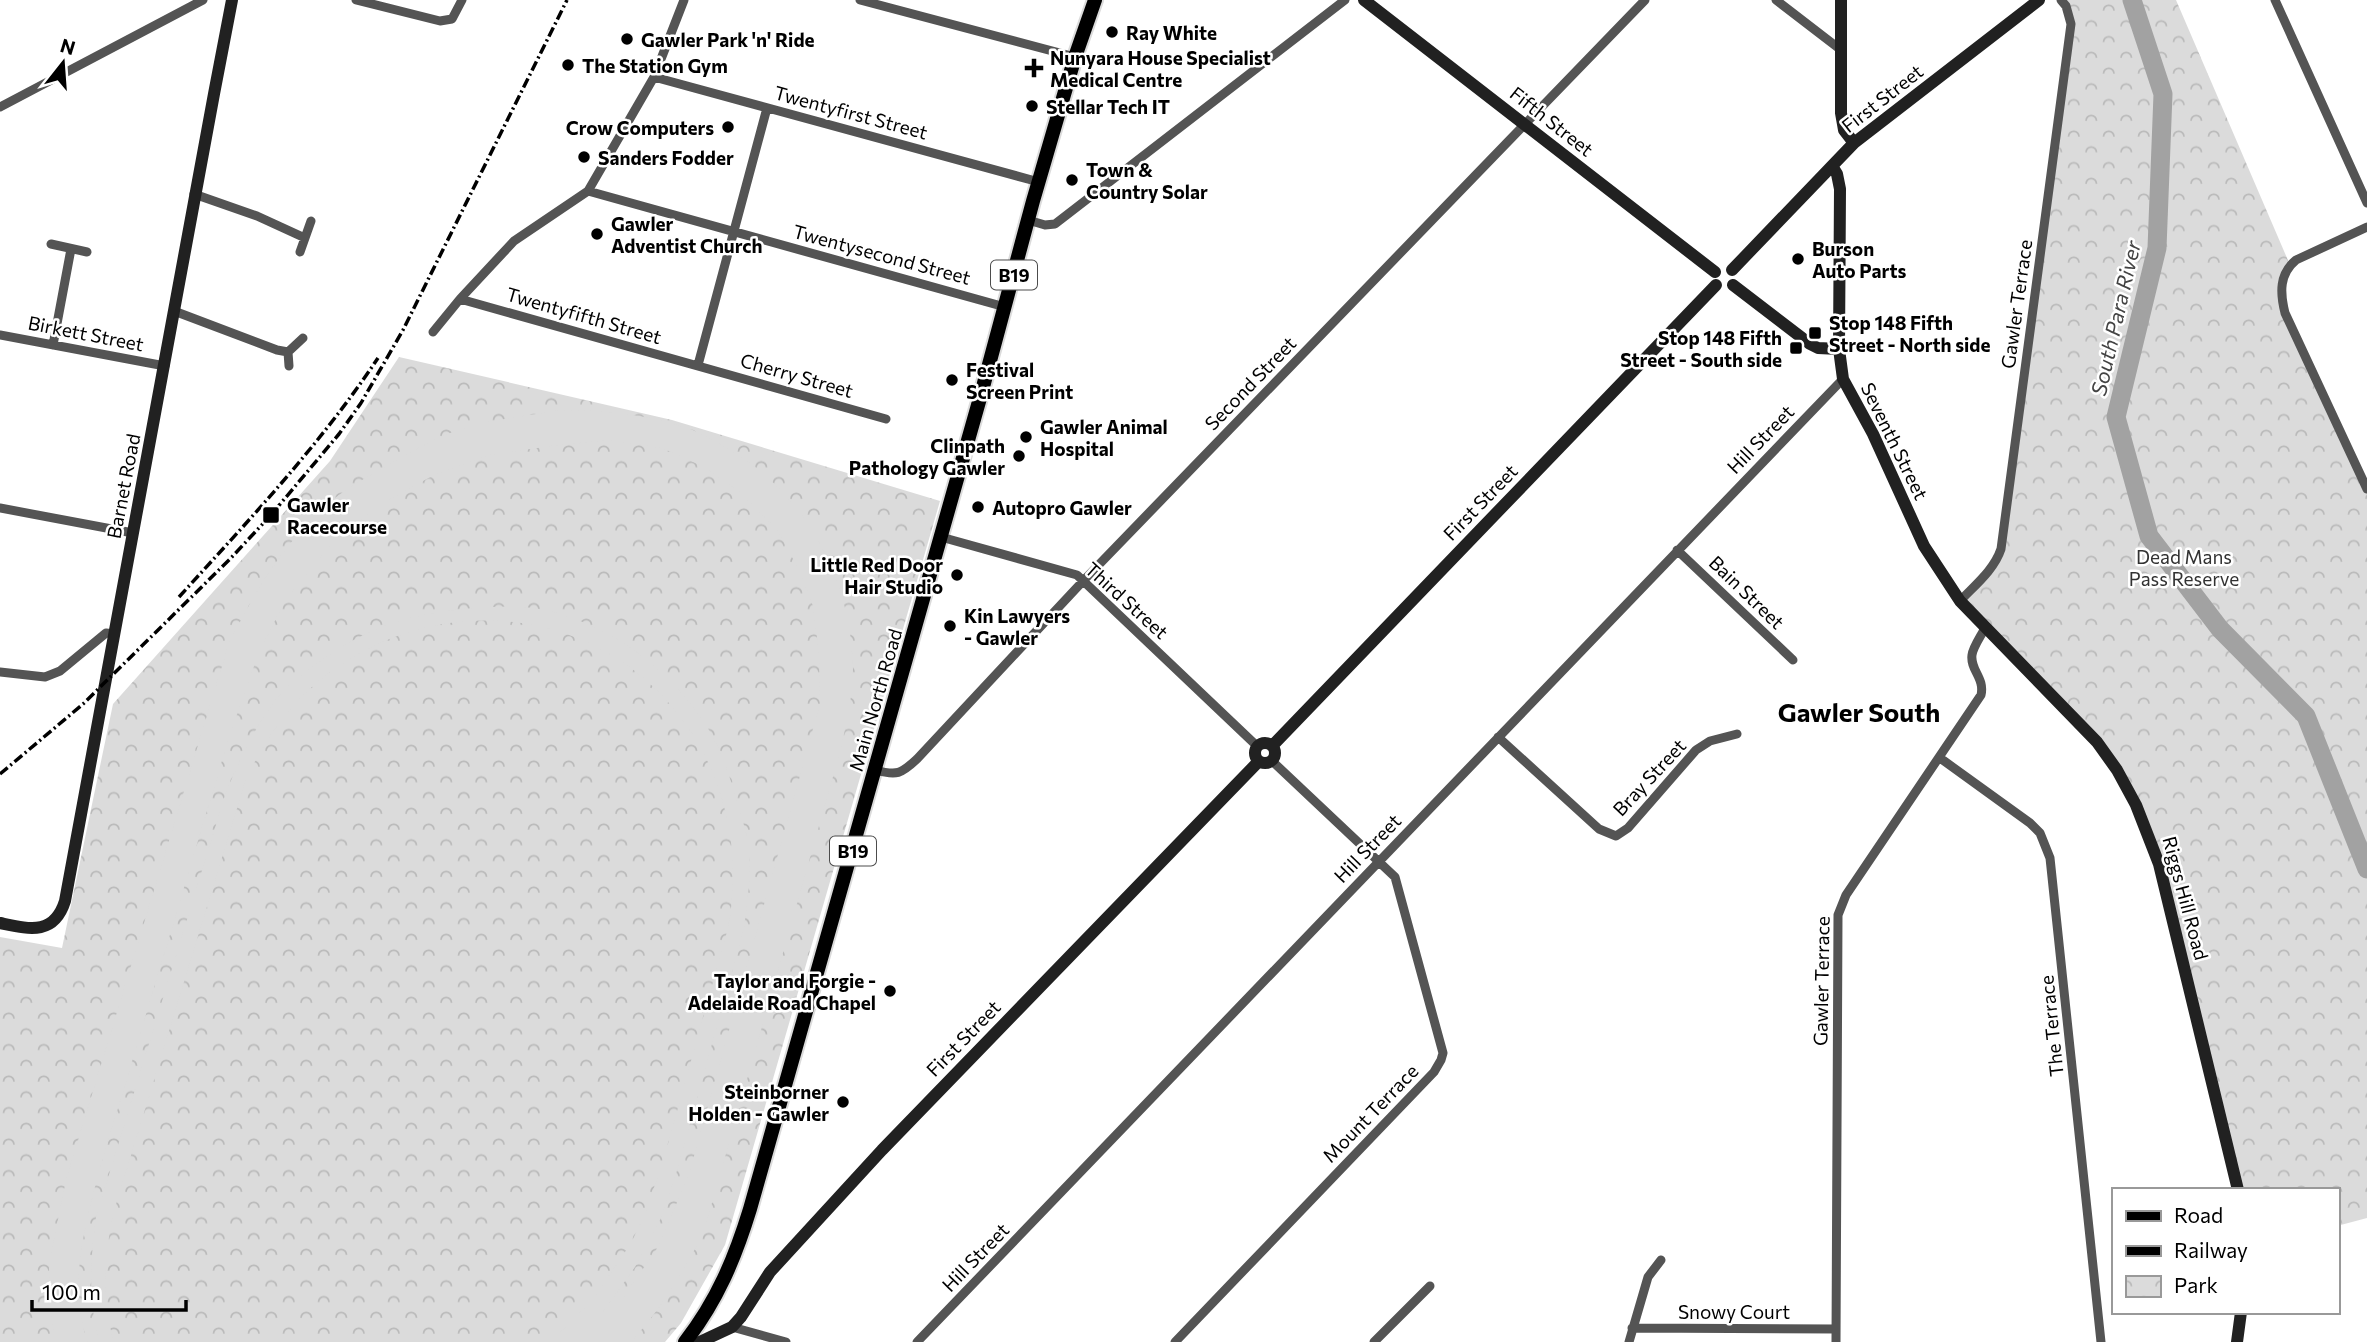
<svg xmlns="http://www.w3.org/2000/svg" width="2367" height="1342" viewBox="0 0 2367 1342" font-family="Commissioner,sans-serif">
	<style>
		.park { fill: url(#park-crowns) }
		.pitch { fill: #dbdbdb }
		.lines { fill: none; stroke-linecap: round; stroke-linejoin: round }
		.river { stroke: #a2a2a2; stroke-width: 19 }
		.primary-casing { stroke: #dbdbdb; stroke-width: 18 }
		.street { stroke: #545454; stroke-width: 9 }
		.secondary { stroke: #212121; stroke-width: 12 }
		.primary { stroke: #000; stroke-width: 14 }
		.rail { stroke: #000; stroke-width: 3.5; stroke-dasharray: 10 3.5 2 3.5; stroke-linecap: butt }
		.poi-dot { fill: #000; stroke: #fff; stroke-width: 2.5 }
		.labels { text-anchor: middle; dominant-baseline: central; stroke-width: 5; stroke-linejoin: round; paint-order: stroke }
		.shield { fill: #fff; stroke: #4c4c4c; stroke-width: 2 }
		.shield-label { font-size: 18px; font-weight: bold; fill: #000 }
		.poi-label { font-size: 19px; font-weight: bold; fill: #000; stroke: #fff; text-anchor: start }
		.street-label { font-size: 19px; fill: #000; stroke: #fff }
		.park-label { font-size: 19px; fill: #323232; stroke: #fff }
		.water-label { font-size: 21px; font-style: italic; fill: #434343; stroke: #fff }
		.district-label { font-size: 26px; font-weight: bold; fill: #000; stroke: #fff }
	</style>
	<defs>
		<pattern id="park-crowns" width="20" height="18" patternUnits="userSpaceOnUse" patternTransform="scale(1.75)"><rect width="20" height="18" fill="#dbdbdb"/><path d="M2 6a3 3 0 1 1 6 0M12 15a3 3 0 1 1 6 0" fill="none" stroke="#bababa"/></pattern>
	</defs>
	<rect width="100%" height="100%" fill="#fff"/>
	<!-- park -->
	<path class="park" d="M2061 0H2176L2290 265 2282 300 2367 489V1218L2337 1226V1190H2238L2159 864 2117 770 1960 601 1997 559 2071 24Z
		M399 357 672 420 940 501 725 1245 681 1323 665 1342H0V937L62 948 113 704 330 461Z"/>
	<!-- pitch -->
	<path class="pitch" d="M561 410C603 410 647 414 687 428 697 431 707 437 716 442 801 486 851 573 853 668 853 696 846 725 840 752L704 1231C683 1274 663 1306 631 1342H581L618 1305 658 1247 689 1174 820 704 819 654 813 606 800 572 778 531 739 491 704 467 662 448 609 440 551 446 489 455 434 475 381 504 328 548 286 599 259 652 230 734 98 1175C85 1227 67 1289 88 1342H55L50 1309 49 1264 66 1180 229 643C256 589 288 536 335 498 354 483 378 471 399 459 418 448 440 436 461 429 493 419 528 416 561 410Z
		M487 607C499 607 512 606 524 607 596 614 665 663 704 722 720 746 729 774 737 801 741 816 747 832 749 848 752 874 747 902 744 928L676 1174 660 1220 635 1267 603 1312 571 1342H551L594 1298 631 1243 645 1214 664 1158 728 928C739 870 732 811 706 758 630 607 440 577 314 685 284 711 263 744 246 779L114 1211C104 1257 101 1297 114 1342H99C88 1298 90 1262 96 1217L226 792C240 759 255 726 277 698 289 683 306 671 322 660 377 621 420 612 487 607Z"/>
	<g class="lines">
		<!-- river -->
		<path class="river" d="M2132 0 2163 94 2157 248 2116 417 2149 536 2220 629 2306 716 2367 869"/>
		<!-- primary casing -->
		<g class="primary-casing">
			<path id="primary" d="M685 1342C717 1301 735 1258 750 1209L980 398 1033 201 1075 57 1095 0"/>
		</g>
		<!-- street -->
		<path class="street" d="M356 0 440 21 452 19 462 0
			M860 0 1075 57
			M1776 0 1841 50
			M2275 0 2367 203
			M654 77 1039 182
			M0 107 203 0
			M588 191 1005 307
			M194 194 257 216 305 238
			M1028 220 1045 225 1055 224 1345 0
			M2367 227 2296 260C2279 274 2280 293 2285 313L2367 489
			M51 244 87 252
			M300 252 311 221
			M460 299 886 419
			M174 311 277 350 288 352 303 338
			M433 332 460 299 514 241 588 191 654 77 684 0
			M0 335 165 366
			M53 345 71 249
			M288 352 289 366
			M698 365 767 108
			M0 508 133 533
			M941 537 1077 575 1258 747
			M1677 550 1793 660
			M1960 601C1975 585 1994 570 2001 549L2071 24 2066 6 2061 0
			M0 672 45 677 60 671 106 633 115 634
			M1498 737 1599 829 1616 836 1628 828 1696 750 1710 741 1737 734
			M1940 758 2030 823 2040 833 2050 858 2101 1342
			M875 770C897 776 901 774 917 759L1084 580 1645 0
			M732 1327 786 1342
			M1632 1328 1836 1329
			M917 1342 1843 379
			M1175 1342 1434 1072 1441 1060 1443 1053 1395 877 1272 761
			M1374 1342 1430 1286
			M1629 1342 1648 1277 1661 1260
			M1836 1342 1838 915 1846 895 1981 695C1985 678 1970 670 1972 655 1973 647 1981 636 1985 628"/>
		<!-- secondary -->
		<path class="secondary" d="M1364 0 1715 272
			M1841 0V113L1844 130 1854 143
			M1832 166 1837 174 1840 189 1839 349 1843 379 1873 434 1924 546 1960 601 2097 742 2117 770 2136 805 2159 864 2238 1190
			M1732 270 1854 143 2039 0
			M1733 285 1810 344 1818 348 1839 349
			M1255 753a10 10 0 1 1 20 0a10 10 0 1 1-20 0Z
			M1272 746 1716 285
			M0 923C29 929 54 936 65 901 121 601 174 300 232 0
			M700 1342 732 1327 741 1317 770 1272 882 1150 1259 761
			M2237 1342 2241 1312"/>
		<!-- primary -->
		<use href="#primary" class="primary"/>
		<!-- rail -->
		<path class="rail" d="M179 597C249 520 320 445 378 358
			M0 774 83 704 230 559 271 515 339 434 361 403 403 330 567 0"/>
	</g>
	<!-- markers -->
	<g class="poi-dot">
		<circle cx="1112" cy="32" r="7"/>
		<circle cx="627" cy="39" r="7"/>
		<circle cx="568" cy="65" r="7"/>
		<path d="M1030.5 57.5h7v7h7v7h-7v7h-7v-7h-7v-7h7z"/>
		<circle cx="1032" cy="106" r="7"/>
		<circle cx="728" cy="127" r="7"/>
		<circle cx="584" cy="157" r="7"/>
		<circle cx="1072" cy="180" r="7"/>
		<circle cx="597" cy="234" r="7"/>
		<circle cx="1798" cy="259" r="7"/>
		<rect x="1808" y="326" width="14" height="14" rx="3.5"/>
		<rect x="1789" y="341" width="14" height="14" rx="3.5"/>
		<circle cx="952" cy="380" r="7"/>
		<circle cx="1026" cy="437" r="7"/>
		<circle cx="1019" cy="456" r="7"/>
		<circle cx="978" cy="507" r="7"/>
		<rect x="262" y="506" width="18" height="18" rx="3.5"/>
		<circle cx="957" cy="575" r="7"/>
		<circle cx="950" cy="626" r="7"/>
		<circle cx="890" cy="991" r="7"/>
		<circle cx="843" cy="1102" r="7"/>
	</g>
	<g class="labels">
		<!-- shield labels -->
		<g class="shield">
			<rect x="991" y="260.5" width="46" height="29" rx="5"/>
			<rect x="830" y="836.5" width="46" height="29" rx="5"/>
		</g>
		<g class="shield-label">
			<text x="1014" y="275">B19</text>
			<text x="853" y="851">B19</text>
		</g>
		<!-- poi labels -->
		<g class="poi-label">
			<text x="1126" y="32">Ray White</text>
			<text x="641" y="39">Gawler Park 'n' Ride</text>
			<text x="1050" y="57">Nunyara House Specialist<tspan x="1050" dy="22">Medical Centre</tspan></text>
			<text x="582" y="65">The Station Gym</text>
			<text x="1046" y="106">Stellar Tech IT</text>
			<text x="714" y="127" text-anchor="end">Crow Computers</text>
			<text x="598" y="157">Sanders Fodder</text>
			<text x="1086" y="169">Town &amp;<tspan x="1086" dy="22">Country Solar</tspan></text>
			<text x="611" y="223">Gawler<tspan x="611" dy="22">Adventist Church</tspan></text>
			<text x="1812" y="248">Burson<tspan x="1812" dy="22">Auto Parts</tspan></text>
			<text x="1829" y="322">Stop 148 Fifth<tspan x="1829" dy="22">Street - North side</tspan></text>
			<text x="1782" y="337" text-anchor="end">Stop 148 Fifth<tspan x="1782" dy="22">Street - South side</tspan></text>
			<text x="966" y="369">Festival<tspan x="966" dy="22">Screen Print</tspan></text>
			<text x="1040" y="426">Gawler Animal<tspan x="1040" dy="22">Hospital</tspan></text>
			<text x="1005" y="445" text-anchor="end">Clinpath<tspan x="1005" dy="22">Pathology Gawler</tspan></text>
			<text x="287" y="504">Gawler<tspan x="287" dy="22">Racecourse</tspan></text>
			<text x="992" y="507">Autopro Gawler</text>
			<text x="943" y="564" text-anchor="end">Little Red Door<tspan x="943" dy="22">Hair Studio</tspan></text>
			<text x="964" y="615">Kin Lawyers<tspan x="964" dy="22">- Gawler</tspan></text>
			<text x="876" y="980" text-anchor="end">Taylor and Forgie -<tspan x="876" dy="22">Adelaide Road Chapel</tspan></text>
			<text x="829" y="1091" text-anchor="end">Steinborner<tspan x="829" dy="22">Holden - Gawler</tspan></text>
		</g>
		<!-- street labels -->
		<g class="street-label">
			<text transform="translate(1882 98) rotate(-38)">First Street</text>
			<text transform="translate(851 112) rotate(15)">Twentyfirst Street</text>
			<text transform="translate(1552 121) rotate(38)">Fifth Street</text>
			<text transform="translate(882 254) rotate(15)">Twentysecond Street</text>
			<text transform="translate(2016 304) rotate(-82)">Gawler Terrace</text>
			<text transform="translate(584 315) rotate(16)">Twentyfifth Street</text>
			<text transform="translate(86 333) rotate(11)">Birkett Street</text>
			<text transform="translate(797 375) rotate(16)">Cherry Street</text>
			<text transform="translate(1250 383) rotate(-46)">Second Street</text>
			<text transform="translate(1760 439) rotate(-46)">Hill Street</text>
			<text transform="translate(1895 441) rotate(64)">Seventh Street</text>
			<text transform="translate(123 486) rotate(-79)">Barnet Road</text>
			<text transform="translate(1480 502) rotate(-46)">First Street</text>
			<text transform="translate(1747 592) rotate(44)">Bain Street</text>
			<text transform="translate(1127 600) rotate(42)">Third Street</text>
			<text transform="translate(875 700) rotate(-74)">Main North Road</text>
			<text transform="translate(1649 777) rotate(-47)">Bray Street</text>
			<text transform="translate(1367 848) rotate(-46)">Hill Street</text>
			<text transform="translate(2186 898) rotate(75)">Riggs Hill Road</text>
			<text transform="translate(1821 981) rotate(-89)">Gawler Terrace</text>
			<text transform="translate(2051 1026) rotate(-96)">The Terrace</text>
			<text transform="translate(963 1038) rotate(-46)">First Street</text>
			<text transform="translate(1370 1113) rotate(-46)">Mount Terrace</text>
			<text transform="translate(975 1257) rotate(-46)">Hill Street</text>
			<text x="1734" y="1311">Snowy Court</text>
		</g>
		<!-- park labels -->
		<g class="park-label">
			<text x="2184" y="556">Dead Mans<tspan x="2184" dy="22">Pass Reserve</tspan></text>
		</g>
		<!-- water labels -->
		<g class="water-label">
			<text transform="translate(2115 318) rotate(-77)">South Para River</text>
		</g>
		<!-- district labels -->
		<g class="district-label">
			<text x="1859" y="711">Gawler South</text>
		</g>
	</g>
	<!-- legend -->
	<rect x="2112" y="1188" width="228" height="126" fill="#ffffff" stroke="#999999" stroke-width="2"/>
	<rect x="2126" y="1211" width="35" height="10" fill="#000000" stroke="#999999" stroke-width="2"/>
	<text x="2174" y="1223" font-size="21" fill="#000000">Road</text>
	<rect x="2126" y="1246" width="35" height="10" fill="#000000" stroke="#999999" stroke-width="2"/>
	<text x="2174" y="1258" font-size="21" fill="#000000">Railway</text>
	<rect x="2126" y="1276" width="35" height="21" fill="url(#park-crowns)" stroke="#999999" stroke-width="2"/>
	<text x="2174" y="1293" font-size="21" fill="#000000">Park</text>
	<!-- north arrow -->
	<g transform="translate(63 63) rotate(17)" stroke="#ffffff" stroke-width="5" paint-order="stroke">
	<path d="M0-5L12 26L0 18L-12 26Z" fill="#000000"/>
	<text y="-10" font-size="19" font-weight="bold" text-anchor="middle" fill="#000000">N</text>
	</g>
	<!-- scale -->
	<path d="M32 1300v10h154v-10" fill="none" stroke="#000000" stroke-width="3.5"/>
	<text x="42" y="1300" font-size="21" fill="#000000" stroke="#ffffff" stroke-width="5" paint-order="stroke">100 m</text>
</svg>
